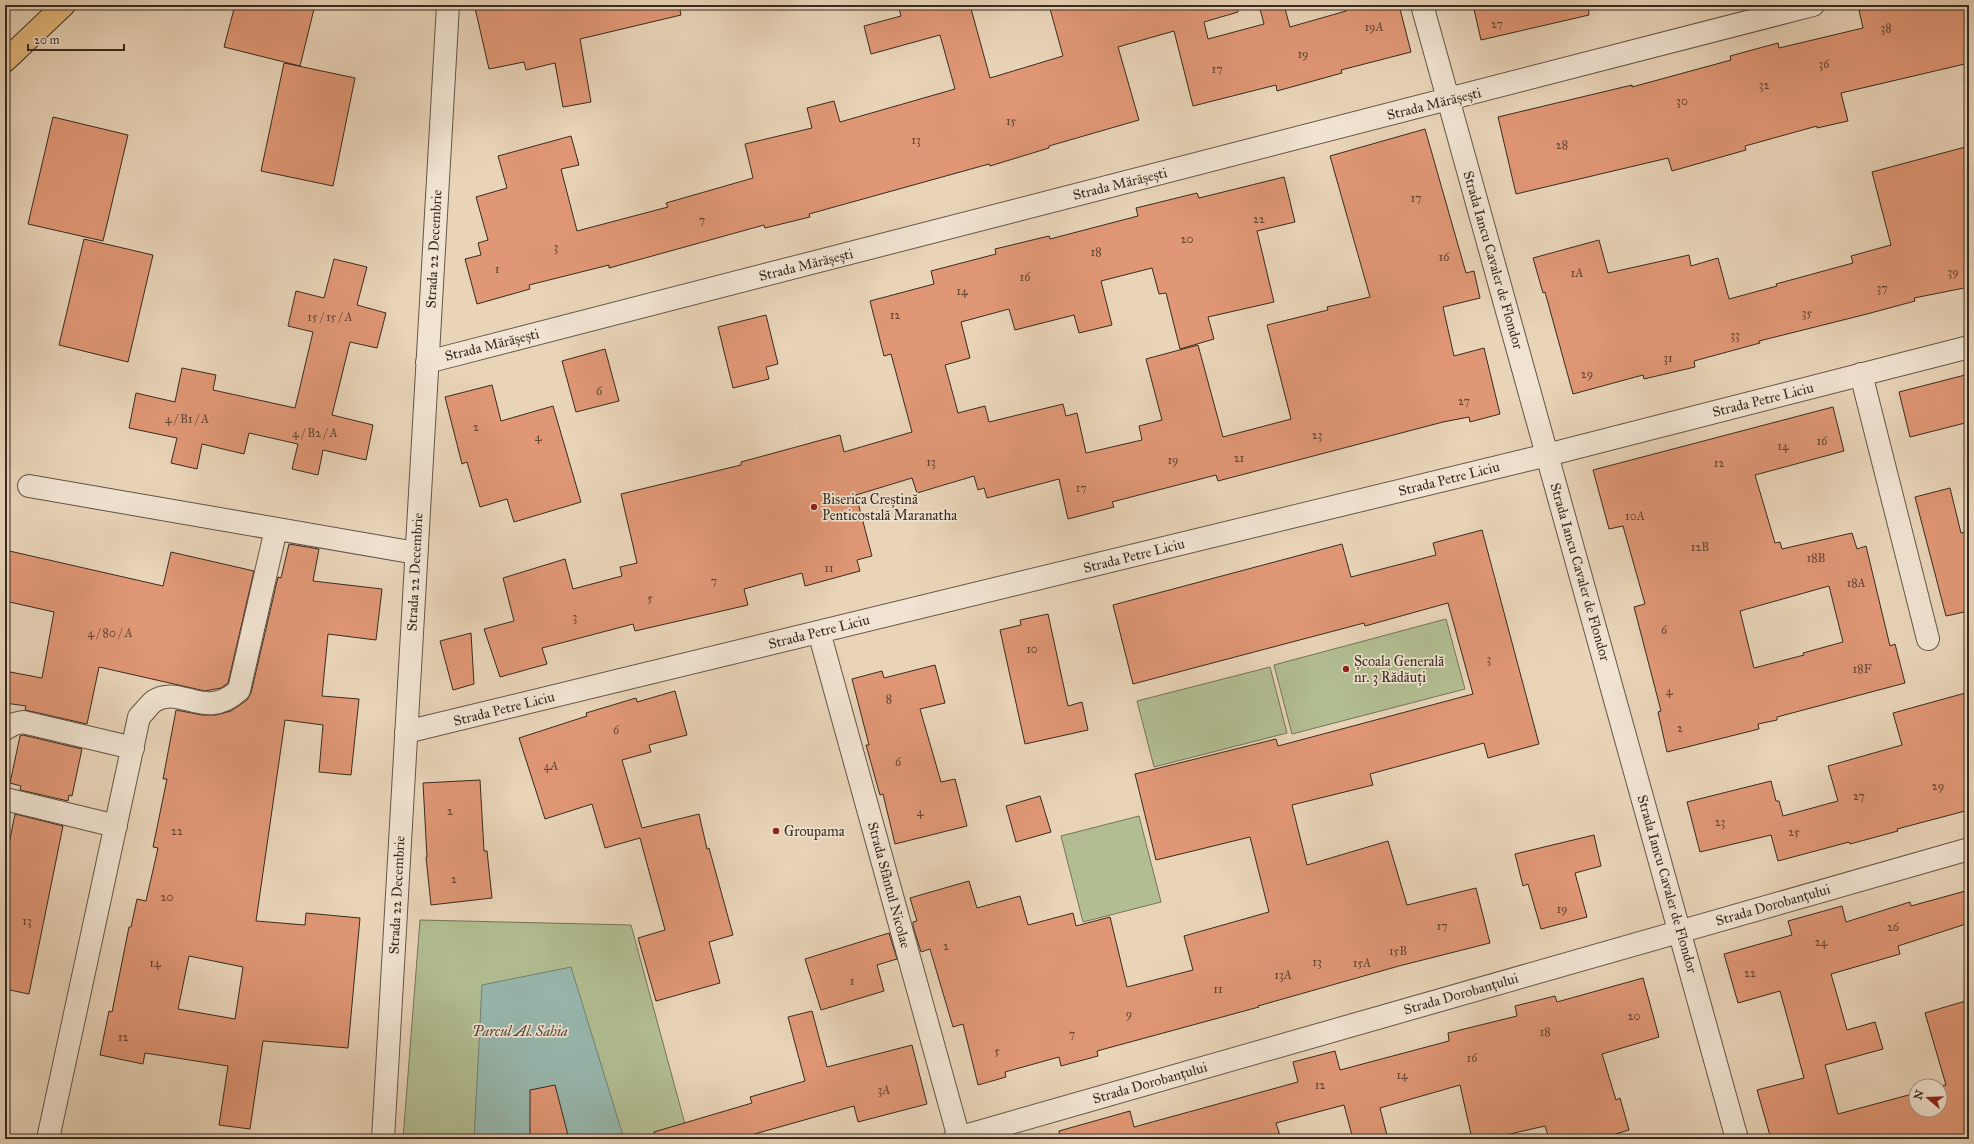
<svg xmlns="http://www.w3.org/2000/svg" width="1974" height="1144" viewBox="0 0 1974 1144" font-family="'IM FELL Great Primer',serif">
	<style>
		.green { fill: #b2be92; stroke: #74745a }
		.water { fill: #97b8ae; stroke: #718076 }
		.building { fill: #e09775; stroke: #372b21; fill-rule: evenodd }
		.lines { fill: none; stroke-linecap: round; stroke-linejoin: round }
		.minor-casing { stroke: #645547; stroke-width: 24 }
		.major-casing { stroke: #372b21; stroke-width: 24 }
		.minor { stroke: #f1e3d1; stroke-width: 22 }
		.major { stroke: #e4ba7c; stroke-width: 22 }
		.poi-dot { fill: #8f2418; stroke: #f1e3d1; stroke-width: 1.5 }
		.labels { text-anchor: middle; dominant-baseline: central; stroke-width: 3.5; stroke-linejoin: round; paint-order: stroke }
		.number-label { font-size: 12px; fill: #614636 }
		.street-label { font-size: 14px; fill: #372b21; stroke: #f1e3d1 }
		.poi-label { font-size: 14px; fill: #372b21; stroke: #f1e3d1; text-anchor: start }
		.park-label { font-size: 14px; font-style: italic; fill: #504838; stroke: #f1e3d1 }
	</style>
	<rect width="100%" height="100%" fill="#e9d4b8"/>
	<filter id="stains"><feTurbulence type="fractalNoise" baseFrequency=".005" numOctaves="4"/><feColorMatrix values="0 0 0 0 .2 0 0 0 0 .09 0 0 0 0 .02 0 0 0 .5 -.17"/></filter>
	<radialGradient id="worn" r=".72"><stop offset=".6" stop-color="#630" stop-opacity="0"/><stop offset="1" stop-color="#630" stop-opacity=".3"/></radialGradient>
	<!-- green -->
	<path class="green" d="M1446 619 1465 689 1292 734 1274 665Z
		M1270 667 1287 733 1154 767 1137 701Z
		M1139 816 1161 902 1083 922 1061 836Z
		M420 920 631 925 689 1139H403Z"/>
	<!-- water -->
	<path class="water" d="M571 967 624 1139H474L482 985Z"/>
	<!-- building -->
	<path class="building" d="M235 5H315L300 66 224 47Z
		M490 5H679L681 15 580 39 591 102 563 107 555 63 526 70 524 62 489 69 475 8Z
		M898 5H970L990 78 1063 56 1049 5H1237L1238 12 1204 22 1208 39 1264 24 1259 5H1284L1290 27 1346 11 1345 5H1399L1411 52 1341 70 1342 73 1277 91 1276 85 1193 106 1174 31 1118 47 1139 120 1049 146V148L990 166 989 164 809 214 810 217 765 228 764 225 609 268V265L529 285 530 289 477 304 465 259 481 255 478 243 488 240 476 197 507 188 498 156 571 136 579 165 561 169 577 231 668 207 666 203 753 178 745 144 812 128 807 108 834 101 840 122 955 89 940 35 871 54 864 26 901 16Z
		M1473 5H1588L1589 15 1481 40Z
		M1879 5H1969V63L1841 93 1848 121 1817 128V126L1745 146 1746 150 1672 171 1668 158 1516 194 1498 117 1632 85V87L1731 60 1730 56 1778 43 1779 48 1863 28 1859 10Z
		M284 63 355 78 333 186 261 171Z
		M53 117 128 135 103 241 28 224Z
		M1425 129 1466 273 1474 271 1480 298 1443 307 1454 356 1484 348 1500 414 1470 422 1469 417 1443 422 1218 481 1216 475 1112 502 1114 507 1068 519 1059 479 987 498 984 488 978 490 974 476 917 493 912 478 856 495 872 556 857 560 860 571 805 586 802 573 744 589 748 605 635 631 633 624 542 648 547 664 500 677 484 629 514 621 503 578 565 559 573 589 622 576 620 567 637 563 621 494 741 465V462L840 435 844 452 912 432 891 354 884 356 870 301 934 284 931 271 996 254 995 249 1049 236 1050 239 1138 216 1136 208 1197 193 1199 198 1284 177 1295 222 1257 231 1274 302 1208 317 1214 339 1180 349 1166 293 1159 294 1152 268 1101 281 1112 325 1079 333 1074 315 1015 330 1009 309 961 322 970 358 945 365 958 413 985 406 989 422 1063 404 1066 416 1077 413 1086 453 1142 440 1139 426 1162 420 1146 359 1198 345 1223 437 1291 419 1267 325 1328 310 1327 307 1370 297 1330 156Z
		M1969 146V287L1914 298 1915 301 1867 314 1759 341 1760 343 1694 361 1695 367 1644 379 1643 375 1573 394 1545 292 1543 293 1533 258 1599 240 1608 273 1689 255 1691 266 1718 258 1729 299 1777 286 1776 284 1853 263 1851 256 1891 245 1872 172Z
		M84 239 153 255 128 362 59 345Z
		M334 259 367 267 357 305 386 313 377 348 350 342 332 415 373 425 366 460 323 450 318 475 292 469 298 444 249 433 244 454 202 444 197 469 171 463 177 438 129 428 136 393 175 402 182 368 216 375 213 390 295 408 313 332 288 326 296 291 324 298Z
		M766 315 778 364 766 367 769 379 733 388 718 327Z
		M605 349 619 401 576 412 562 361Z
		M1969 374V422L1910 437 1899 392Z
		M492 385 501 421 553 406 581 502 514 522 507 499 480 507 467 462 462 464 445 397Z
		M1833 407 1844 451 1755 475 1775 543 1780 542 1782 549 1852 533 1857 549 1866 546 1890 646 1895 644 1905 683 1777 717V720L1758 724 1759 729 1667 752 1658 712 1661 711 1634 607 1645 604 1623 526 1609 529 1593 470ZM1829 586 1843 642 1803 653 1804 655 1754 668 1740 611Z
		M1950 488 1961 533 1969 531V611L1946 616 1915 497Z
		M1482 530 1539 744 1488 758 1484 743 1370 774 1373 785 1292 805 1307 865 1388 841 1407 905 1476 888 1490 943 1399 966 1258 1006 1259 1007 1097 1051 1098 1056 1061 1066 1059 1057 1005 1072 1006 1077 978 1085 963 1024 953 1027 930 949 921 952 913 926V922L917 921 910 898 969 881 977 908 1020 896 1028 925 1073 913 1076 926 1110 917 1127 987 1193 970 1184 936 1269 912 1250 837 1156 860 1135 774 1276 739 1278 746 1473 694 1448 603 1365 626 1364 623 1133 684 1113 605 1342 544 1351 577 1436 555 1433 543Z
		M289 544 319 549 313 581 382 589 376 640 328 634 322 696 359 699 351 775 319 772 323 725 285 720 256 921 305 925 306 913 360 918 348 1048 263 1041 250 1129 219 1125 228 1066 145 1053 143 1064 100 1055 109 1011 112 1012 129 927H131L137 899 146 901 158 848 153 847 167 779H163L176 710 202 715H216L231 711 247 700 251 693 278 577 281 578ZM189 956 243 967 235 1019 178 1009Z
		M5 550 163 586 171 552 254 571 228 683 221 688 205 691 99 667 87 724 25 710 26 706 5 703V671L42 678 54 612 5 601Z
		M1048 614 1068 706 1082 702 1088 730 1025 744 1000 630 1021 625 1020 620Z
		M471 633 474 684 453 690 440 641Z
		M935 665 945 703 920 709 941 782 955 779 967 826 895 844 883 794 880 795 866 745H869L852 679 882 671 884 678Z
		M675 691 687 735 649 745 651 752 622 760 642 828 699 814 707 849 709 848 733 935 709 942 720 983 656 1001 638 938 665 930 640 838 605 848 592 804 545 819 519 738 587 716 586 713 636 698 637 702Z
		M1969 692V810L1897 829 1898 831 1850 844 1849 842 1778 861 1771 835 1700 852 1687 802 1771 781 1776 801H1779L1783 816 1838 801 1828 766 1902 745 1893 713Z
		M23 735 82 749 72 796 69 795 68 801 20 790 21 786 10 783 20 736Z
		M480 780 484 851H487L492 898 431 905 426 857H427L423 783Z
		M1040 796 1051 832 1016 842 1006 806Z
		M15 814 63 826 29 994 5 989V864Z
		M1594 835 1601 866 1575 873 1587 917 1541 929 1528 884 1523 886 1515 854Z
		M1969 890V923L1898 946 1900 954 1831 974 1847 1030 1875 1022 1883 1049 1825 1065 1838 1114 1916 1093V1110H1940V1086L1946 1085 1925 1013 1969 1000V1139H1771L1757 1090 1804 1078 1780 991 1738 1003 1724 954 1792 935 1788 921 1842 906 1846 922 1910 902 1911 906Z
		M889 933 897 959 877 965 884 991 821 1010 805 959Z
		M1643 978 1659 1037 1602 1054 1616 1100 1620 1098 1629 1130 1599 1139H1549L1545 1126 1488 1139H1472L1460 1085 1380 1108 1388 1139H1353L1344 1105 1276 1123 1281 1139H1060L1059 1131 1130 1111 1134 1127 1298 1082 1293 1062 1335 1051 1340 1070 1449 1041 1448 1033 1517 1016 1515 1006 1555 996 1557 1002Z
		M812 1011 827 1067 912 1045 927 1104 858 1122 854 1106 751 1135 752 1139H655L654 1132 752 1103 750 1097 805 1081 788 1017Z
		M555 1085 569 1139H530V1090Z"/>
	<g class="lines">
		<!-- minor casing -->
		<g class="minor-casing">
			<path id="minor" d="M1422 5 1737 1139
				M427 362 1813 5
				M1861 374 1928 639
				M29 486 416 553
				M819 632 959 1138
				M5 729 14 724 23 722 133 748
				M406 732 1547 455 1969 347
				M5 799 116 826
				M48 1139 139 717C144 712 149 705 154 701 181 684 205 722 239 690L276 529
				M383 1139 448 5
				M954 1139 1969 849"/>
		</g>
		<!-- major casing -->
		<g class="major-casing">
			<path id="major" d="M5 61 64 5"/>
		</g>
		<!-- minor -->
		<use href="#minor" class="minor"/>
		<!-- major -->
		<use href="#major" class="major"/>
	</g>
	<!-- markers -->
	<g class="poi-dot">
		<circle cx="814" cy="507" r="4"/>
		<circle cx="1346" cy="669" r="4"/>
		<circle cx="776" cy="831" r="4"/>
	</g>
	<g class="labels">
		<!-- number labels -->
		<g class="number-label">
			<text x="1497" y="24">27</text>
			<text x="1374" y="27">19A</text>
			<text x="1886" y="28">38</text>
			<text x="1303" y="54">19</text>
			<text x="1824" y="64">36</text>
			<text x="1217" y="69">17</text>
			<text x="1764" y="85">32</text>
			<text x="1682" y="101">30</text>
			<text x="1011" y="121">15</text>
			<text x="916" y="140">13</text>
			<text x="1562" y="145">28</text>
			<text x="1416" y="198">17</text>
			<text x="1259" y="219">22</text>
			<text x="702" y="220">7</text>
			<text x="1187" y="239">20</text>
			<text x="556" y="247">3</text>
			<text x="1096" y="252">18</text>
			<text x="1444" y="257">16</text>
			<text x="497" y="269">1</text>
			<text x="1953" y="272">39</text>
			<text x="1577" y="273">1A</text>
			<text x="1025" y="277">16</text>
			<text x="1882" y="288">37</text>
			<text x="962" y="291">14</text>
			<text x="1807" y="313">35</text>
			<text x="895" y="315">12</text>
			<text x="330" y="317">15 / 15 / A</text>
			<text x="1735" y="335">33</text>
			<text x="1668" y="358">31</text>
			<text x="1587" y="374">29</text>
			<text x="599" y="391">6</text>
			<text x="1464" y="401">27</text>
			<text x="187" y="419">4 / B1 / A</text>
			<text x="476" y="427">2</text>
			<text x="315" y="433">4 / B2 / A</text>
			<text x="1317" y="435">23</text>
			<text x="538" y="437">4</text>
			<text x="1822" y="441">16</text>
			<text x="1783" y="446">14</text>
			<text x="1239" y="458">21</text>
			<text x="1173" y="460">19</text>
			<text x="931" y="462">13</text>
			<text x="1719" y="463">12</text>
			<text x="1081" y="488">17</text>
			<text x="1635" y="516">10A</text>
			<text x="1700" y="547">12B</text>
			<text x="1816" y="558">18B</text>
			<text x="829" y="568">11</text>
			<text x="714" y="581">7</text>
			<text x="1856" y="583">18A</text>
			<text x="650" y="598">5</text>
			<text x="575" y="617">3</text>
			<text x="1664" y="630">6</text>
			<text x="110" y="633">4 / 80 / A</text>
			<text x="1032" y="649">10</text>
			<text x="1489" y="659">3</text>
			<text x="1862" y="669">18F</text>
			<text x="1669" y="691">4</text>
			<text x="889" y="699">8</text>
			<text x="1680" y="728">2</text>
			<text x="616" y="730">6</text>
			<text x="898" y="762">6</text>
			<text x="551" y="766">4A</text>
			<text x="1938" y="786">29</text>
			<text x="1859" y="796">27</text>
			<text x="450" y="811">2</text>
			<text x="920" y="812">4</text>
			<text x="1720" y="822">23</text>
			<text x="177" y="831">22</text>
			<text x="1794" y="832">25</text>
			<text x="454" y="879">2</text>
			<text x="167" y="897">20</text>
			<text x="1562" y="909">19</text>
			<text x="27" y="921">13</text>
			<text x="1442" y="926">17</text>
			<text x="1893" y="927">26</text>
			<text x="1821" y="942">24</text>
			<text x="946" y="946">2</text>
			<text x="1398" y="951">15B</text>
			<text x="1317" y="962">13</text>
			<text x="155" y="963">14</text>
			<text x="1362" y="963">15A</text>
			<text x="1750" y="973">22</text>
			<text x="1283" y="975">13A</text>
			<text x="852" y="981">1</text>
			<text x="1218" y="989">11</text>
			<text x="1129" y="1014">9</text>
			<text x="1634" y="1016">20</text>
			<text x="1545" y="1032">18</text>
			<text x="1072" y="1034">7</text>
			<text x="123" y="1037">12</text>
			<text x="997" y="1051">5</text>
			<text x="1472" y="1058">16</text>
			<text x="1402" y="1075">14</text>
			<text x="1320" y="1085">12</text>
			<text x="884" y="1090">3A</text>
		</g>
		<!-- street labels -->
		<g class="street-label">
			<text transform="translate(1434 104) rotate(-14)">Strada Mărășești</text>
			<text transform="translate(1120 184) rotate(-14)">Strada Mărășești</text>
			<text transform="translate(434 249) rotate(-87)">Strada 22 Decembrie</text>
			<text transform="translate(1493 260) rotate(74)">Strada Iancu Cavaler de Flondor</text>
			<text transform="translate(806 265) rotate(-14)">Strada Mărășești</text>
			<text transform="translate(492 345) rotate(-14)">Strada Mărășești</text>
			<text transform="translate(1763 400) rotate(-14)">Strada Petre Liciu</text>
			<text transform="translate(1449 479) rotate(-14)">Strada Petre Liciu</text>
			<text transform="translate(1134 556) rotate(-14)">Strada Petre Liciu</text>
			<text transform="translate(415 572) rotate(-87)">Strada 22 Decembrie</text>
			<text transform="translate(1580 572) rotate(74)">Strada Iancu Cavaler de Flondor</text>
			<text transform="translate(819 632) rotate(-14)">Strada Petre Liciu</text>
			<text transform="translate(504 709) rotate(-14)">Strada Petre Liciu</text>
			<text transform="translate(1667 884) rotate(74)">Strada Iancu Cavaler de Flondor</text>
			<text transform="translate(889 885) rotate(75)">Strada Sfântul Nicolae</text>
			<text transform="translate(397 895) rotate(-87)">Strada 22 Decembrie</text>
			<text transform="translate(1773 905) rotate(-16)">Strada Dorobanțului</text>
			<text transform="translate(1461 994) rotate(-16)">Strada Dorobanțului</text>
			<text transform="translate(1150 1083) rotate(-16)">Strada Dorobanțului</text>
		</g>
		<!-- poi labels -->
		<g class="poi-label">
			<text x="822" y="499">Biserica Creștină<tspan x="822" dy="16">Penticostală Maranatha</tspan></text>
			<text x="1354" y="661">Școala Generală<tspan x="1354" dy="16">nr. 3 Rădăuți</tspan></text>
			<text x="784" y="831">Groupama</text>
		</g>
		<!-- park labels -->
		<g class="park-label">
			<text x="520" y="1031">Parcul Al. Sahia</text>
		</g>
	</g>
	<!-- margin -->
	<rect width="1974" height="1144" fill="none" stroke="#e9d4b8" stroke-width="20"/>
	<rect x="6" y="6" width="1962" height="1132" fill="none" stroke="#372b21" stroke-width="2"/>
	<rect x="10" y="10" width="1954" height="1124" fill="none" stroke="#372b21"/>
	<!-- north arrow -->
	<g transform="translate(1928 1098) rotate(289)"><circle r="19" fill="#f1e3d1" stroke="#a7998b"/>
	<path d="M0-3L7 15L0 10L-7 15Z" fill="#8f2418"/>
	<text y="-6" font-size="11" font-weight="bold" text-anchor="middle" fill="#372b21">N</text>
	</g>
	<!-- scale -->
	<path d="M28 44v6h96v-6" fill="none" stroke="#372b21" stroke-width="2"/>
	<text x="34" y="44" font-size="12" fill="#372b21" stroke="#f1e3d1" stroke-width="3" paint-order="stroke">20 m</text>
	<rect width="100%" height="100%" filter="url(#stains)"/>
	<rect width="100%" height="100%" fill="url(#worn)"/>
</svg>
